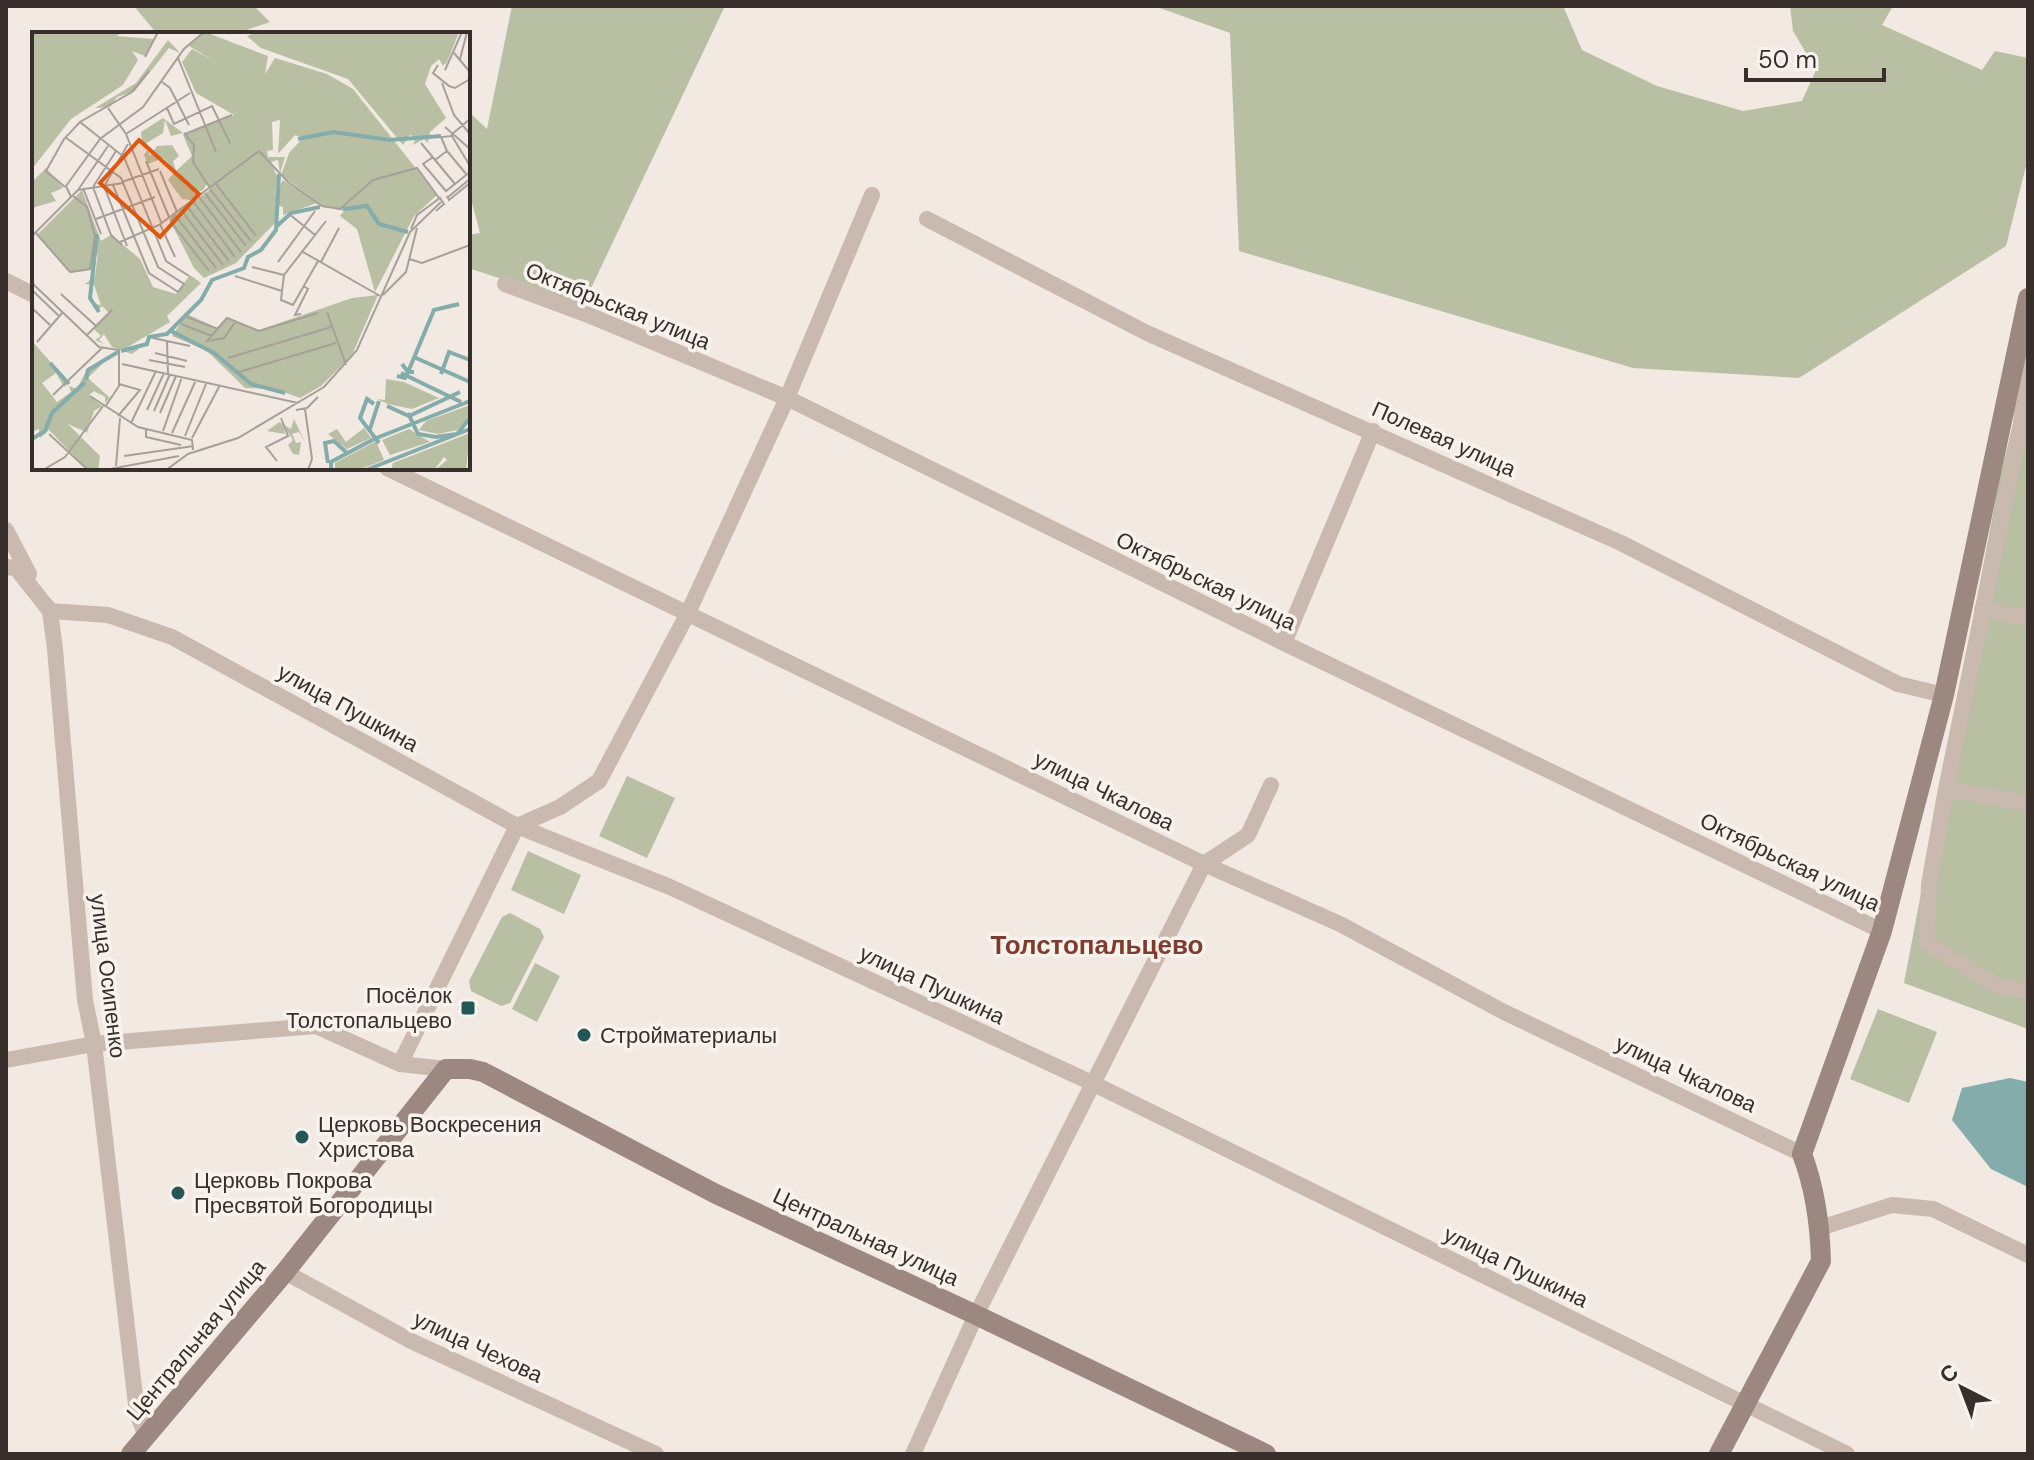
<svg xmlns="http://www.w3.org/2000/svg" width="2034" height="1460" viewBox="0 0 2034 1460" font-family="'DM Sans',sans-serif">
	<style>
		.green { fill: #b8bfa3 }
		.water { fill: #83acab }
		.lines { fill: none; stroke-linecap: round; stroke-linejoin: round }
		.street { stroke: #c9b9ae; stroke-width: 16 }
		.secondary { stroke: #9c8880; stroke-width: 20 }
		.poi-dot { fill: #255656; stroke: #f9f3ee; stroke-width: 3 }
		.labels { text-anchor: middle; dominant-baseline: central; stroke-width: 7; stroke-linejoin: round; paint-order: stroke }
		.street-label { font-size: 22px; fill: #382f2c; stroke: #f9f3ee }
		.poi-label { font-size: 22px; fill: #382f2c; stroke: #f9f3ee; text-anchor: start }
		.quarter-label { font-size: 26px; font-weight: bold; fill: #7f3b2d; stroke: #f9f3ee }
		.inset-river { fill: none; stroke: #83acab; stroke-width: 4 }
		.inset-road { fill: none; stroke: #a79f99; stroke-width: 2 }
		.view { fill: #df570e; fill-opacity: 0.15; stroke: #df570e; stroke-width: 4 }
		.inset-edge { fill: none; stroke: #382f2c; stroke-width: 4 }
	</style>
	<rect width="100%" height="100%" fill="#f1e9e2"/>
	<!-- green -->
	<path class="green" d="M134 6H254L270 22 235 34H157Z
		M512 6H725L583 305 468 268V235L480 233 468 188V111L487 129Z
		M1154 6H1563L1582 50 1657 86 1743 111 1802 101 1816 70 1793 31 1790 6H1893L1882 25 1982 70 1995 51 2028 58V158L2006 246 1799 378 1633 368 1239 251 1230 33Z
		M2028 361V1029L1904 983 1999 482Z
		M627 776 675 798 647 858 599 836Z
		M528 851 581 875 564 914 511 890Z
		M510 913 540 929 544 937 510 1003 501 1006 471 991 469 981 502 917Z
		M535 963 560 976 537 1022 512 1009Z
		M1878 1009 1937 1032 1909 1103 1850 1079Z"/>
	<!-- water -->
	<path class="water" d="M2010 1078 2028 1082V1187L1991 1169 1952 1120 1962 1088Z"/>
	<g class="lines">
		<!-- street -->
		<path class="street" d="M927 219 1147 333 1621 543 1898 684 1944 695
			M6 281 34 295
			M505 284 591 316 787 398 1284 643 1882 931
			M2028 363 2024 380 2021 424 1946 789 1929 884 1927 943 1997 986 2028 992
			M387 468 1204 864 1340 924 1504 1012 1802 1154
			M6 530 29 574
			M6 567 16 568 50 611 108 615 172 637 517 826 670 887 1092 1083 1847 1454
			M46 605 50 611 55 649 85 1000 94 1044 137 1413 146 1436
			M1982 609 2028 618
			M1284 643 1373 431
			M1946 789 2028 804
			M6 1060 94 1044 316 1026 400 1064 446 1069
			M400 1064 517 826 560 807 599 781 687 615 787 398 872 195
			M1820 1228 1892 1205 1933 1209 2028 1255
			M285 1272 411 1341 656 1454
			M913 1454 976 1315 1204 864 1248 835 1271 785"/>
		<!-- secondary -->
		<path class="secondary" d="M131 1454 285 1272 446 1069H470L483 1072 716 1194 976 1315 1266 1454
			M1719 1454 1821 1261C1820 1225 1815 1188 1802 1154L1882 931 1944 695 2028 298"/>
	</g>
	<!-- markers -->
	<g class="poi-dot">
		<rect x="460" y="1000" width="16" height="16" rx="4"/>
		<circle cx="584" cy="1035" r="8"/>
		<circle cx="302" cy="1137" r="8"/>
		<circle cx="178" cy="1193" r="8"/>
	</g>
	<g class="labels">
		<!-- street labels -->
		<g class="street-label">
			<text transform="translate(618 306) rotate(22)">Октябрьская улица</text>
			<text transform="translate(1444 439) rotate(24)">Полевая улица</text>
			<text transform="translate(1206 581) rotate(26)">Октябрьская улица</text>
			<text transform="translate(348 708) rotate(29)">улица Пушкина</text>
			<text transform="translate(1104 791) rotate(26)">улица Чкалова</text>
			<text transform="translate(1790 862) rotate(26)">Октябрьская улица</text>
			<text transform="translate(108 976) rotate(83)">улица Осипенко</text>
			<text transform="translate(932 985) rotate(25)">улица Пушкина</text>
			<text transform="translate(1686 1074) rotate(25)">улица Чкалова</text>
			<text transform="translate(866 1237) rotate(25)">Центральная улица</text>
			<text transform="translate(1516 1267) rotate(26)">улица Пушкина</text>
			<text transform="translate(196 1340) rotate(-50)">Центральная улица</text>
			<text transform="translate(478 1347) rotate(25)">улица Чехова</text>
		</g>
		<!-- poi labels -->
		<g class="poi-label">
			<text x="452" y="995" text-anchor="end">Посёлок<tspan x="452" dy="25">Толстопальцево</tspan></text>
			<text x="600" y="1035">Стройматериалы</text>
			<text x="318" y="1124">Церковь Воскресения<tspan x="318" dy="25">Христова</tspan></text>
			<text x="194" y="1180">Церковь Покрова<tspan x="194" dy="25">Пресвятой Богородицы</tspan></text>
		</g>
		<!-- quarter labels -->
		<g class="quarter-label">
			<text x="1097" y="945">Толстопальцево</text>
		</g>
	</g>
	<!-- overview -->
	<g transform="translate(32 32)">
		<rect width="438" height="438" fill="#f1e9e2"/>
		<path d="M0 0H90L85 4 122 7 113 24 100 19 106 28 91 53 39 87 0 137ZM173 0 236 24 233 42 243 26 295 42 321 57 405 163 382 184 343 260 325 197 308 184 312 179 291 174 249 143 257 121 271 106 263 103 246 122 248 88 240 90 241 118 235 119 236 125H253L248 141 246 128 239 130 246 147 243 162 251 148 285 171 251 183V175L244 173 243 191 204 231 172 246 162 236 137 187 179 157 175 152 170 159 162 158 165 164 159 168 150 167 136 148 142 141 136 131 131 126 116 132 112 123 116 117 118 124 125 114 140 113 147 124 141 129 144 139 160 124 151 103 202 83 164 61 150 30 160 17 184 30 157 14ZM225 0H427L415 30 411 34 407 27 399 34 393 52 414 86 398 100 396 111 392 107 381 113 384 105 378 103 371 113 316 47 229 16 215 4ZM136 8 148 21 137 16 103 59 85 65 78 75 63 76 104 51ZM131 86 151 101 139 104 133 88 131 101 110 114 109 100ZM14 136 31 156 19 161 24 169 0 176V150ZM50 158 69 209 79 203 108 227 121 255 144 262 158 243 169 251 135 284 138 290 94 316 107 317 100 322 80 315 72 302 67 308 72 312 63 308 69 304 62 297 77 281 70 274 65 280 60 271 69 273 62 253 53 252 63 244 66 221 58 238 38 241 5 203ZM346 263 320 323 289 354 268 366 243 357 213 356 174 318 140 304 158 277 157 283 185 296 195 285 227 298 320 266ZM0 309 37 351 32 355 24 341 10 351 25 370 39 360 37 354 45 357 55 337 78 324 56 346 78 366 73 371V365L62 359 57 363 70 374 62 379 55 401 67 418 54 400 36 392 68 424 66 438H56L17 398 8 406 7 397 0 400ZM354 347 372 350 407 366 380 377 356 372 345 367 353 368ZM438 373 435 389 425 398 406 402 387 398 394 389ZM262 387 273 410 267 400 260 402 264 411 269 410 267 423 261 422 256 413 261 408 251 393 253 402 235 399 247 390 259 397ZM332 396 339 406 315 417 296 402 305 397 314 410ZM377 397 398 410 358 423 350 408ZM438 401 434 438H403L415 428 412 425 402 438H359L361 431ZM344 409 352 428 326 438H303V431Z" fill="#b8bfa3"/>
		<path class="inset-river" d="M266 107 301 100 358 108 409 104M311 177 335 174 347 192 376 200M245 194 259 181 288 175M65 202 58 266 67 280M139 299 182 321 219 352 253 361M89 319 115 312 117 305 135 302 169 268 180 248 212 236 216 225 229 218 244 198 247 142M384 326 438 350M18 331 37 352M382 340H376L402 278 427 272M369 341 429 370M409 342 417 320 438 328M365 344 373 346 376 340 370 332M54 348 56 338 86 320M342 372 335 367 328 386 347 411M355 374 377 384 428 360M376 381 386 402 404 405 425 402 438 386M338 397 347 369M0 407 13 399 20 381 53 350M296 431 293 411 302 409 315 421M299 438V430L342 407 438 369M334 438 438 397"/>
		<path class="inset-road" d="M422 21 438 40M113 25 126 0M146 26 184 120M428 27 435 0M406 33 401 41 417 54 423 56 438 47M413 38 430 0M130 50 138 56 157 93M410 51 422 83 438 102M76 76 94 102 129 190M135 76 142 92 180 74 198 111M48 90 92 125 134 229 157 244M413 95 438 117M152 101 162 113 161 130 178 156M94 102 158 61M153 102 200 83M419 103 438 87M33 105 89 146 126 235 152 252 146 260 117 241 81 153M389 111 423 152M84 119 61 155 79 203 90 213M415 119 435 143M401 125 391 132 414 159 438 140M403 128 415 119 409 105 420 104 438 134M114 129 137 185M128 139 145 180M90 150 127 137M184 152 224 204M73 153 96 112M72 154 95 214M33 155 14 139 32 107 48 90 100 60 117 39M51 156 69 202M178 157 219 209M46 158 76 114M173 161 214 214M415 164 417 168 438 151M39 165 34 154 68 107 111 75 152 17 172 0M167 165 209 220M416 165 438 147M161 169 203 225M154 173 197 229M149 178 191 233M257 182 283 203M143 183 184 236M142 184 139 190 177 239M64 187 123 165M128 192 143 225M379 197 385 183 408 166 412 172 404 179M3 200 38 240 58 237 63 204 55 175 40 163M0 204 46 158 91 151M88 210 127 193 227 119 256 150 290 174 308 177 341 148 385 136 407 166M271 220 348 264M377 227 390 231 438 213M286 229 261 273 249 268 252 243 294 189M246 230 283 179M289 230 307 196M220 235 252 243M203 244 250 259M0 251 67 315 87 318V354L73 375M0 258 27 284M29 262 64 294M351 263 374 240 385 196M0 276 18 293M295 280 314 333M269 282 263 283 276 257 271 254M155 285 186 297M149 292 180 304M55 303 80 278M121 306 158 314M135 309 136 342M176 309 192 306 204 289M5 310 31 280M174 310 195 286 227 299 286 281M123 321 155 329M196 326 299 295M117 328 153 335M90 332 266 371M207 340 304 311M21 363 70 316M58 364 106 395 160 408 161 418M273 377 280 427 276 438M115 378 132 341M264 378 275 376 286 365M122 379 138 342M128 381 144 344M86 384 108 358 87 352M99 391 124 339M114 398V405L149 413M131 399 150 345M140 401 164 348M17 402 56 438M153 404 174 352M160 406 188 353M92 424 162 414M245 429 234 415 256 404 249 386M84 434 88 386M11 438 33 425 71 374M73 438 147 424M134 438 156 422 206 406 292 355 325 318 378 200 409 170"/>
		<path class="view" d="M107 108 167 162 128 205 68 151Z"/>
		<rect width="438" height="438" class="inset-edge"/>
	</g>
	<!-- border -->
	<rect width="2034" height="1460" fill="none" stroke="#382f2c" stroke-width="16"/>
	<!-- north arrow -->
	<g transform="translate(1962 1388) rotate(318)" stroke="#f9f3ee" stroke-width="6" paint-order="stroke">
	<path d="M0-6L14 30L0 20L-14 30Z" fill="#382f2c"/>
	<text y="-12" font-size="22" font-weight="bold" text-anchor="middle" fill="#382f2c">С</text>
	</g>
	<!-- scale -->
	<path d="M1746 68v12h138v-12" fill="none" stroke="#382f2c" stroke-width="4"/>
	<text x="1758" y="68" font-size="24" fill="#382f2c" stroke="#f9f3ee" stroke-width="6" paint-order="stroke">50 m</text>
</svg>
